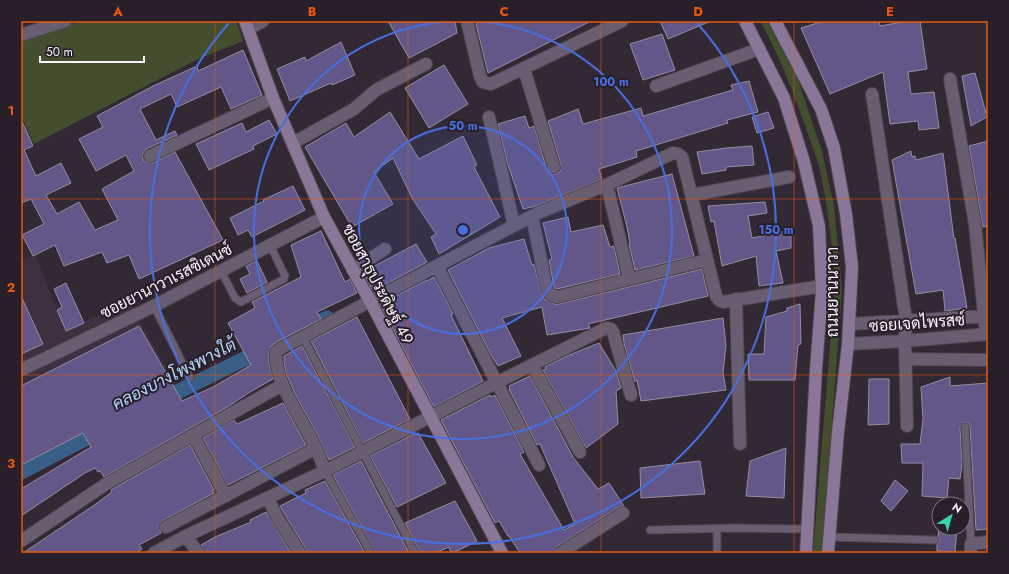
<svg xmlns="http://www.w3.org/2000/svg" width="1009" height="574" viewBox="0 0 1009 574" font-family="Jost,Sarabun,sans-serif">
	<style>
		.built { fill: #3e3040 }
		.green { fill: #434e2e }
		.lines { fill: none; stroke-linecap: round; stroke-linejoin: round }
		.canal { stroke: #3a5f87; stroke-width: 15 }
		.building { fill: #625788; stroke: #928f9f }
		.lane-casing { stroke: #4f4550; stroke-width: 9 }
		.street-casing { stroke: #4f4550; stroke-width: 14 }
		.secondary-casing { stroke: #4f4550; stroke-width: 14 }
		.lane { stroke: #695d71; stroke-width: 7 }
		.street { stroke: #695d71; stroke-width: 12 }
		.secondary { stroke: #8a7797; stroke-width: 12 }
		.grid { fill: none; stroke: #e8590c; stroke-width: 1; stroke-opacity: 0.55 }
		.ring { fill: none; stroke: #496fdf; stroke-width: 2 }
		.labels { text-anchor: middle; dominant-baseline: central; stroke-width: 4; stroke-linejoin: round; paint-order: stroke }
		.street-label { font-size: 16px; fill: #f9f2fa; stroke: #291f2a }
		.water-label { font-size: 17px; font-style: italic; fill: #b3d6fc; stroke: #291f2a }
		.centre { fill: #496fdf; stroke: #291f2a; stroke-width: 2 }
		.ring-label { font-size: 12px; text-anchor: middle; font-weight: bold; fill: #496fdf; stroke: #291f2a; stroke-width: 4; stroke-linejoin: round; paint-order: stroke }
		.neatline { fill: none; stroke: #e8590c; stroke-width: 1.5 }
		.grid-label { font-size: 13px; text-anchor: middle; font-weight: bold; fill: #e8590c }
	</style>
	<rect width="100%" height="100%" fill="#332934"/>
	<!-- built -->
	<path class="built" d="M35 254 65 331 128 300 178 389 46 455 21 413V261Z"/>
	<!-- green -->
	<path class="green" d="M80 21H236L243 41 196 60 34 144 21 116V41Z
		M760 21H767L797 77 822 151 834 206 839 257 842 290 822 553H813L835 284C832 244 828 204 819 166 815 152 809 139 805 125 792 90 779 54 760 21Z"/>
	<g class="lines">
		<!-- canal -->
		<path class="canal" d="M159 401 327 318
			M21 472 104 429"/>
	</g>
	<!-- building -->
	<path class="building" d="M388 21H455L457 33 409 58Z
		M481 21H591L488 73 476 24Z
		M660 21H711L668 39Z
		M824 21H879L880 26 908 21H920L927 69 908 72 911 94 934 92 939 128 919 130 918 121 890 124 883 72 830 94 801 28Z
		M662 34 675 70 643 80 630 44Z
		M341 42 355 75 332 85 331 83 290 101 277 69 305 57 306 61Z
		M243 50 262 95 231 109 221 87 177 107 171 94 140 109 156 140 175 131 177 135 146 149 143 155V160L146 162 153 163 175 152 223 240 139 279 129 255 107 263 102 252 64 266 55 245 33 256 22 235 44 224 31 199 21 203V119L33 146 24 150 36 176 61 163 71 183 46 195 57 214 79 202 95 230 118 220 102 189 134 171 126 155 96 171 79 139 103 127 97 116 153 86 197 66 198 71Z
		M444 65 468 104 429 128 405 88Z
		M975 73 987 117 971 126 962 76Z
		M749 81 758 112 727 120 728 123 636 151 637 157 599 169 602 179 536 206 523 209 507 162 498 124 525 116 529 128 534 126 547 170 552 174H556L560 172 561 165 548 121 578 109 583 124 641 108 643 116 733 90 731 85Z
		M390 112 419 159 463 136 477 165 474 167 500 217 439 254 431 237 436 234 412 198 393 158 374 172 393 204 352 227 305 147 346 123 354 137Z
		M768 112 774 128 757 133 752 117Z
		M269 120 277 134 253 146 254 149 209 170 196 144 242 123 246 132Z
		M988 141V226L983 227 969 146Z
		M752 146 754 165 726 167V170L702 174 697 152 726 148Z
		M911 151 912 157 915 156 916 160 943 153 954 239 955 238 967 308 945 311 943 290 916 294 892 160Z
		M672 174 694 256 635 270 629 244H630L627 227 617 188Z
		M293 186 305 210 252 237 248 230 238 235 230 218 264 201 263 200Z
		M765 202 767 213 748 216 752 238 791 230V248L776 251 783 283 759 286 756 256 722 266 714 221 711 222 708 206Z
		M568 217 571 232 603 225 610 247 614 246 620 274 557 289H555L554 287 549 260 552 259 543 223Z
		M321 231 345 282 350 279 357 293 317 312 321 319 278 341 271 346 269 352V364L273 379 250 392 229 406 104 477 100 471 98 472 95 468 85 473 21 516V489L91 447 83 433 21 465V386L139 326 182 401 213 387 251 365 228 323 255 308 252 302 301 277 291 245Z
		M524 239 532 265 534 264 541 294 545 300 555 304H559L702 269 708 296 588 324 590 328 547 335 542 307 502 318 521 356 498 366 490 353 448 270 489 248Z
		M416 244 427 262 373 291 363 272Z
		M257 261 267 282 247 293 240 279 250 274 246 266Z
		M434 277 453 314 451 315 483 381 434 407 380 304 427 280V281Z
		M66 283 84 323 66 331 57 310 62 307 54 289Z
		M21 296 43 344 21 354Z
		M800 304 801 344 798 345 795 380H749L748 354H764L766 317 787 311V308Z
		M357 317 410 419 363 443 311 341Z
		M723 318 726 345 723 373 726 390 641 401 637 380 635 382 624 343 623 335Z
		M599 343 616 371 621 388 616 391 618 424 586 448 543 370 546 369 545 367 567 356Z
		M302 346 355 447 329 460 317 434 296 396 286 373 284 362V356Z
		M530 376 573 457 598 489 609 483 624 506 619 507 556 547 553 553H520L509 536H508L499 521 495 523 441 420 490 395 491 397 495 395 524 452 520 454 564 530 575 524 540 444 537 445 509 389 510 388 509 386Z
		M950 377V386L988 383V529L976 530 970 427 968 423H963L960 427 962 464 960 479 949 478 947 498 922 496 923 463H902L901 444H920L923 419 921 387Z
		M869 379H889V424L868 425Z
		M283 403 306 445 228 485 203 438 234 420 237 424Z
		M416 433V434L418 433 446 483 397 507 370 456Z
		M190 445 214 490 212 491 214 493 162 521 159 526 161 533 139 545 142 549 136 553H23L93 506 112 492 111 490Z
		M786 448 784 498 746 496 750 461Z
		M361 461 409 553H376L333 475Z
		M700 461 705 494 641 498 640 468Z
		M895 480 908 491 891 511 881 501Z
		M325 481 365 553H307L306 549 284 513 280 506 306 493 305 490Z
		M455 501 477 541 453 553H451L449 547 435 553H420L405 523Z
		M266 512 291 553H205L201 545 215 537 251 522 250 520Z
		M939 528H957L955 552 937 551V544L940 541 938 536Z"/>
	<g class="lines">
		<!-- lane casing -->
		<g class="lane-casing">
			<path id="lane" d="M221 271 235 298 241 302 284 279 285 276 270 245
				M154 306 190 378
				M303 337 415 553
				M965 427 971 544
				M325 471 371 553
				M650 530 733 528 807 529
				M829 537 935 540
				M717 553V530"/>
		</g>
		<!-- street casing -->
		<g class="street-casing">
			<path id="street" d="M467 21 480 76 483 82 491 84 622 21
				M248 29 263 21
				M21 35 65 21
				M524 69 554 167
				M950 79 975 224 986 334
				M656 86 759 49
				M872 94 906 320 905 341 907 426
				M489 117 514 225
				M293 143 354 109 376 90 426 64
				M150 156 273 98
				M607 185 629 278
				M692 195 789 177
				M532 216 547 290 551 295 557 297 707 260
				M437 266 539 465
				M353 270 385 249
				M736 299 740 444
				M850 324 988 316
				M848 344 905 341 988 334
				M905 359 988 360
				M532 365 580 452
				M21 370 154 306 324 217
				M193 435 226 496
				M325 471C322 463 319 455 316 448 304 422 273 381 276 352L281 348 303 337 370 301 538 213 613 182 673 153 678 154 682 157 716 296 719 300 723 302 822 286
				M268 498 277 517 300 553
				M166 527 316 448
				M186 536 198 553
				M21 541 106 484 282 385
				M154 553 186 536 325 471 496 383 606 328 611 329 613 332 631 395
				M560 553 623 513
				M971 553V544L988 542"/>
		</g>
		<!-- secondary casing -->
		<g class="secondary-casing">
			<path id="secondary" d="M245 21 273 98 324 217 370 301 502 553
				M745 21 784 98 804 162 819 226 822 291 816 369 806 553
				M775 21 821 109 834 148 846 214 852 267 848 344 838 432 828 553"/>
		</g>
		<!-- lane -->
		<use href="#lane" class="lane"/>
		<!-- street -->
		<use href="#street" class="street"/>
		<!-- secondary -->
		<use href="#secondary" class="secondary"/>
	</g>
	<!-- grid -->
	<path class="grid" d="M215 21V553M408 21V553M601 21V553M794 21V553M21 199H988M21 375H988"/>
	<!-- distance rings -->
	<circle cx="463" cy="230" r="104" fill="#496fdf" fill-opacity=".12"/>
	<g class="ring">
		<circle cx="463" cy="230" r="104"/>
		<path d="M465 21A209 209 0 1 1 461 21"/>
		<path d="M697 23A313 313 0 1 1 229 23"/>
	</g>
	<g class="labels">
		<!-- street labels -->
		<g class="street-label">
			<text transform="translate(166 281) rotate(-27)">ซอยยานาวาเรสซิเดนซ์</text>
			<text transform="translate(378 284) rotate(62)">ซอยสาธุประดิษฐ์ 49</text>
			<text transform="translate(832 292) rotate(-90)">ถนนยานนาวา</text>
			<text transform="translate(917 323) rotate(-4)">ซอยเจดไพรสซ์</text>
		</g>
		<!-- water labels -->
		<g class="water-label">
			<text transform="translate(174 374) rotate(-27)">คลองบางโพงพางใต้</text>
		</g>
	</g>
	<circle cx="463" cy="230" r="6" class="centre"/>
	<g class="ring-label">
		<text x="611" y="86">100 m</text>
		<text x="463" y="130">50 m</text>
		<text x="776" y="234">150 m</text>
	</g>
	<!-- border -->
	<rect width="1009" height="574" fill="none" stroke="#291f2a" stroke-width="44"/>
	<!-- north arrow -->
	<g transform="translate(951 516) rotate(37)"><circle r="19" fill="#291f2a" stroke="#7c737d"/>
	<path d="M0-3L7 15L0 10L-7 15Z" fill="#39d4a5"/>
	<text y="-6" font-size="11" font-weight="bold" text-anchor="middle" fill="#f9f2fa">N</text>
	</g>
	<!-- scale -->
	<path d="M40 56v6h104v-6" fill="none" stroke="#f9f2fa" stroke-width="2"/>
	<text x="46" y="56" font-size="12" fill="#f9f2fa" stroke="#291f2a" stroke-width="3" paint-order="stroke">50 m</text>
	<rect x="22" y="22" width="965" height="530" class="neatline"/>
	<g class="grid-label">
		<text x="118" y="16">A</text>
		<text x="312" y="16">B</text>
		<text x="504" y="16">C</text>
		<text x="698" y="16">D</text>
		<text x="890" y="16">E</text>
		<text x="11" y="115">1</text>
		<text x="11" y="292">2</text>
		<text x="11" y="468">3</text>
	</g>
</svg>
